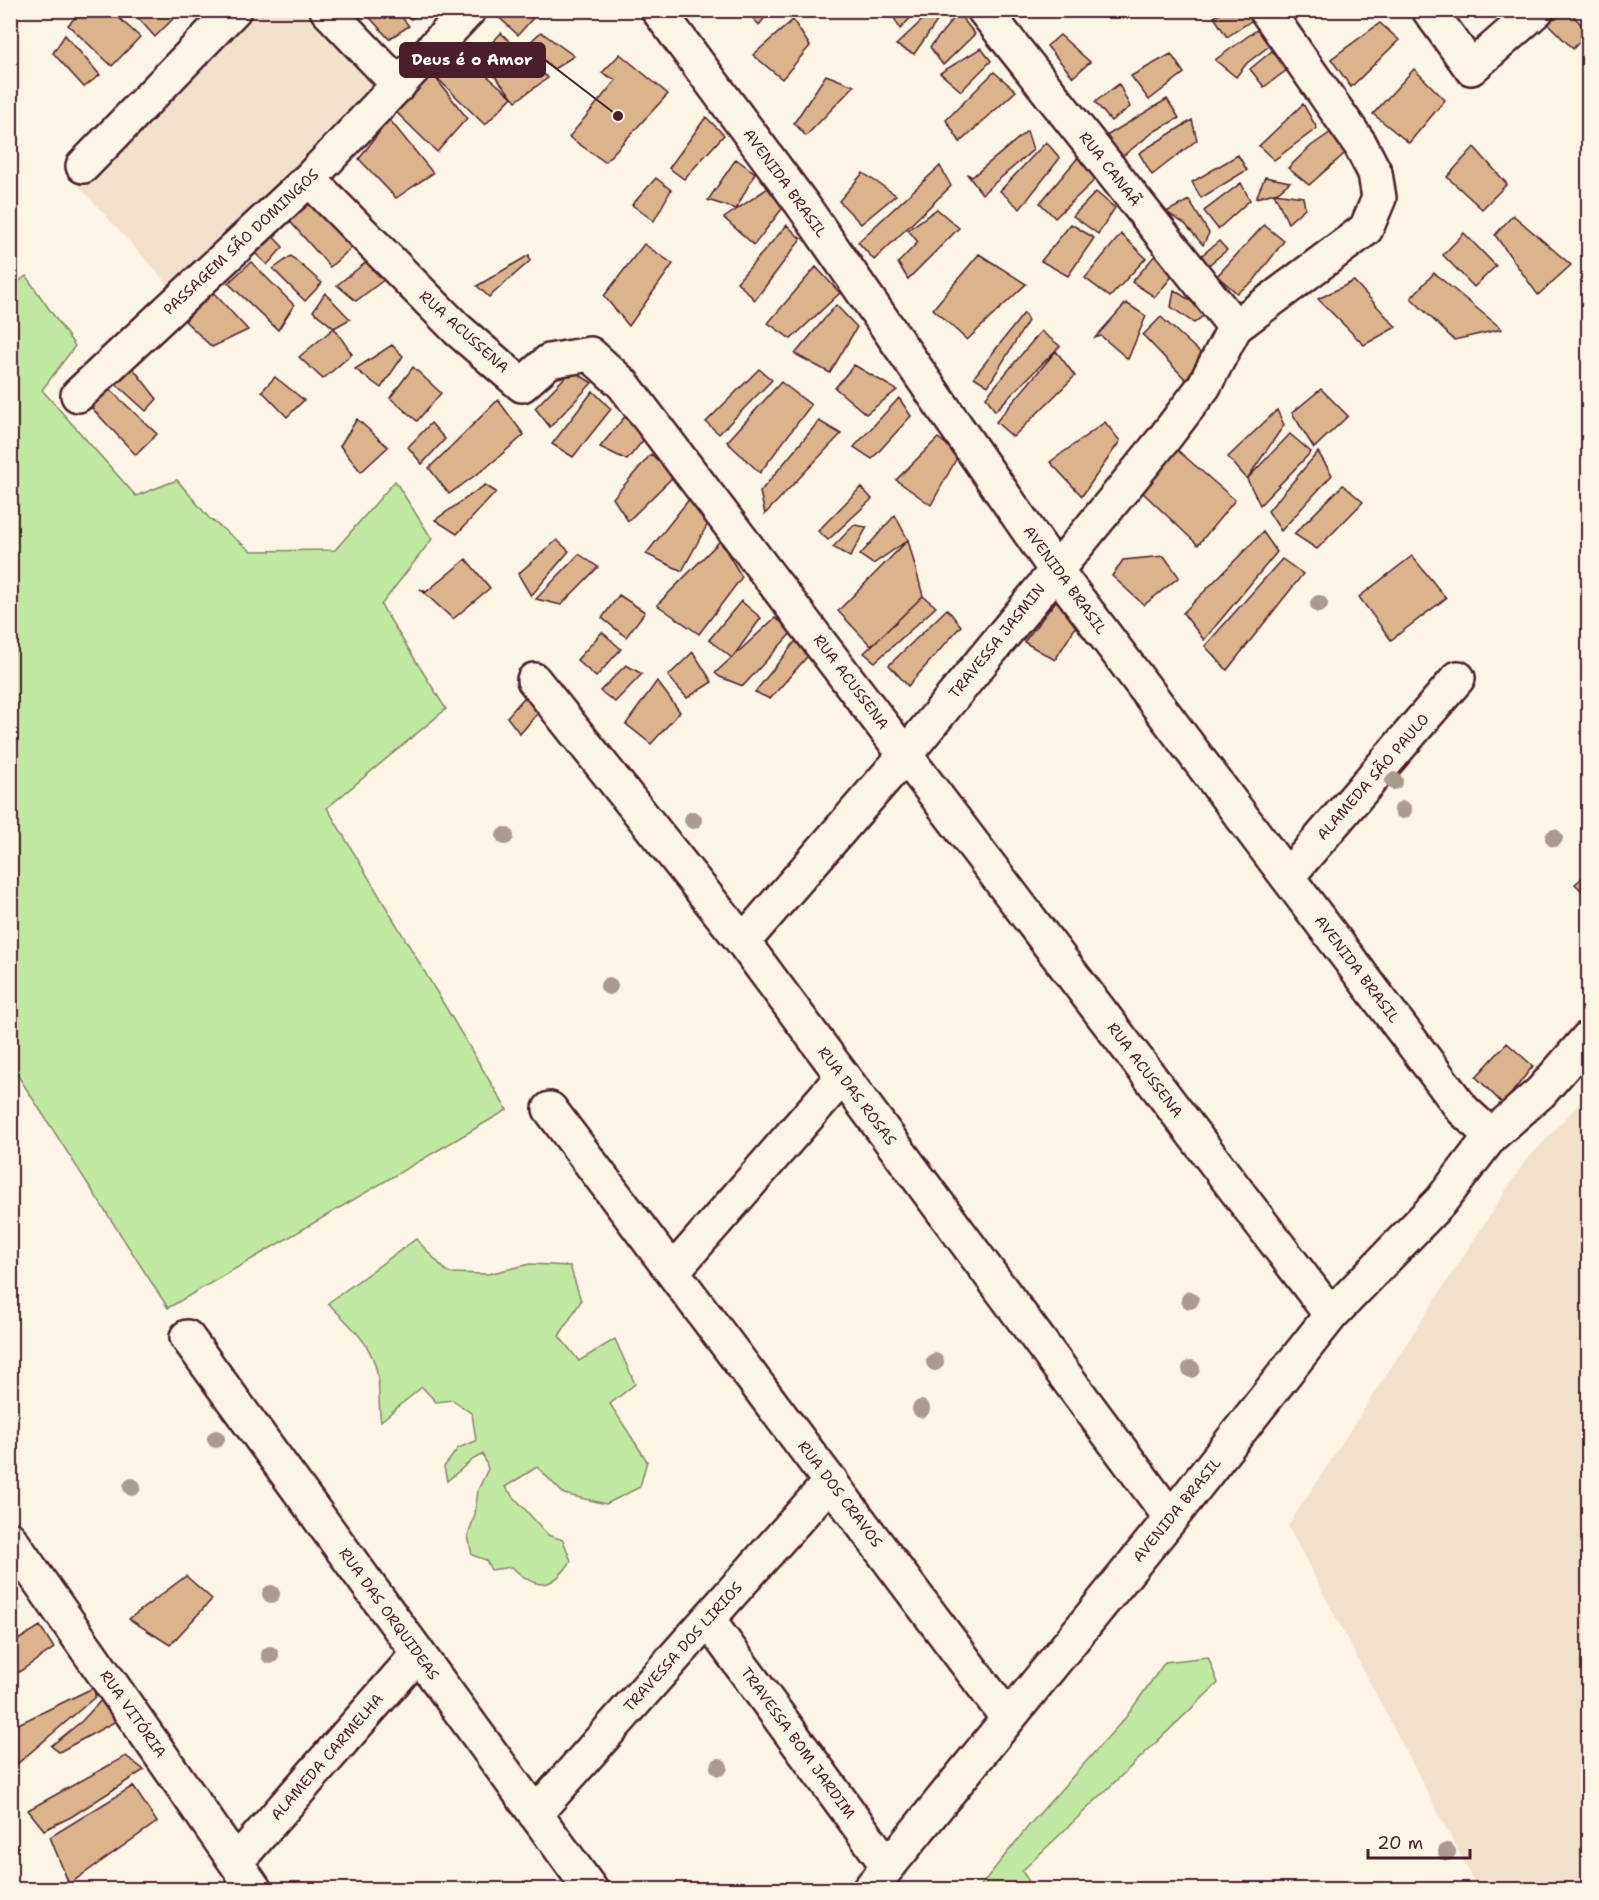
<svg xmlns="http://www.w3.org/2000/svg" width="1599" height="1900" viewBox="0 0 1599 1900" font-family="'Shantell Sans',sans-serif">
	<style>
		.built { fill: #f2e1ca }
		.green { fill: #c1e8a3; stroke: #868467; stroke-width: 1.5 }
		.building { fill: #dbb38c; stroke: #4a1f2b; stroke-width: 1.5 }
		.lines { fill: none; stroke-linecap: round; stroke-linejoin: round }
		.minor-casing { stroke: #4a1f2b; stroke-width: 38 }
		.minor { stroke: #fcf5e5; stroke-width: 33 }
		.tree { fill: #ab9b8f }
		.labels { text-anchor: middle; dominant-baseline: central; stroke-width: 4.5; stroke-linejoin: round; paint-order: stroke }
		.street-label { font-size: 15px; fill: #4a1f2b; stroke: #fcf5e5 }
		.leader { fill: none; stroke: #4a1f2b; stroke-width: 2 }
		.callout-dot { fill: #4a1f2b; stroke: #fcf5e5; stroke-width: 2 }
		.callout { fill: #4a1f2b; stroke: #4a1f2b; stroke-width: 2 }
		.callout-label { font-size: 16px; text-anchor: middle; font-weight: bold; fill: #fff }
	</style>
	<rect width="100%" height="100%" fill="#fcf5e5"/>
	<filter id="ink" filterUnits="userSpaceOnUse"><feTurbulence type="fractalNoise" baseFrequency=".0167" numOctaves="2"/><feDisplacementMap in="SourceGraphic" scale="12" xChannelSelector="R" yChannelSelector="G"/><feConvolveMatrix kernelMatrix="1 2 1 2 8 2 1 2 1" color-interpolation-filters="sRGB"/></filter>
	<g filter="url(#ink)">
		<!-- built -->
		<path class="built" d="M250 11H299L378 85 171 288 77 184Z
			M1588 1094V1889H1478L1288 1526 1523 1164Z"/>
		<!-- green -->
		<path class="green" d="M26 276 75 346 42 390 136 496 177 480 209 518 251 551 335 550 395 481 432 539 381 605 446 709 327 808 507 1110 168 1308 11 1065 10 288Z
			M416 1239 448 1273 488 1274 530 1264 570 1266 581 1301 559 1336 579 1361 615 1339 635 1384 610 1404 647 1461 640 1487 606 1504 564 1494 537 1467 505 1487 548 1535 563 1540 571 1561C552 1590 537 1591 512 1567L491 1570 486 1560 472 1555 468 1536 475 1514 478 1490 488 1469 483 1454 472 1460 447 1481 444 1467 458 1448 476 1441 472 1414 453 1400 436 1402 422 1387 381 1421C378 1407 380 1394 378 1379 374 1344 351 1327 328 1303Z
			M1208 1657 1218 1683 1022 1871 1034 1889H978L1031 1823 1126 1717 1165 1662Z"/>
		<!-- building -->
		<path class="building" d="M83 10H110L140 37 112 66 68 25Z
			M131 10H182L155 37Z
			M363 10H396L409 26 389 39Z
			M402 10H423L411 19Z
			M491 10H525L533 18 518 35Z
			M746 10H771L759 25Z
			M890 10H918L900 29Z
			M933 10H945L914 54 896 45Z
			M1004 10H1026L1013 22Z
			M1226 10H1259L1260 15 1227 37 1214 17Z
			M1552 10H1568L1588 32 1573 49 1543 19Z
			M958 13 975 34 943 65 930 47Z
			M793 20 810 46 782 79 753 55Z
			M1380 23 1399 40 1351 87 1331 59Z
			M1262 26 1273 43 1247 63 1236 77 1215 60Z
			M541 32 574 56 554 69 527 45Z
			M501 33 548 78 516 101 478 57Z
			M65 35 100 75 84 87 53 53Z
			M1060 35 1090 62 1073 77 1047 46Z
			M1278 46 1287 70 1264 87 1250 69Z
			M981 48 991 61 961 91 940 73Z
			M455 49 512 97 485 125 431 72Z
			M620 54 668 94 605 162 569 137 616 80 602 73Z
			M1171 54 1184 73 1149 100 1131 76Z
			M1414 69 1445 100 1409 143 1373 114Z
			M431 72 467 118 437 152 392 108Z
			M994 72 1016 91 960 142 946 120Z
			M826 75 854 86 806 136 794 123Z
			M1119 84 1130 107 1111 121 1095 102Z
			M1167 99 1179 118 1155 131 1120 158 1103 138Z
			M1303 104 1317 128 1274 160 1259 146Z
			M706 117 724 135 684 179 669 168Z
			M389 119 433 173 396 198 359 159Z
			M1192 120 1197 140 1152 175 1139 153Z
			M1334 130 1351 148 1309 185 1288 168 1311 146Z
			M1027 131 1033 150 982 194 967 174 972 177Z
			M1046 142 1060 158 1020 209 1000 191Z
			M1474 147 1507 184 1482 209 1447 177Z
			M1081 154 1100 175 1055 218 1040 203Z
			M1238 155 1247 170 1201 198 1192 182Z
			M736 159 755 173 736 209 708 200Z
			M940 166 951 186 874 260 858 242Z
			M863 173 896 195 861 224 839 201Z
			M1265 177 1290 182 1278 192 1256 198Z
			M656 178 671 190 654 221 632 205Z
			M1241 183 1250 200 1218 229 1204 211Z
			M771 186 785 205 754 245 724 218Z
			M1096 192 1115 208 1098 234 1073 216Z
			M1274 193 1303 197 1305 208 1288 223Z
			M310 197 357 243 330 267 287 218Z
			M1189 200 1209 233 1203 245 1185 224 1166 212Z
			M937 209 959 228 908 279 898 263 918 242 908 230Z
			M1513 215 1571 265 1538 295 1495 235Z
			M1071 224 1094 238 1068 276 1041 261Z
			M787 225 801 239 755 300 737 282Z
			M1264 225 1284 241 1253 282 1237 293 1217 276Z
			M267 230 283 247 267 265 252 250Z
			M1464 233 1496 266 1474 287 1443 255Z
			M1121 234 1146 258 1110 297 1085 278Z
			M1219 241 1227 250 1206 267 1196 260Z
			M644 244 673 264 629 326 604 296Z
			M1157 253 1184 262 1155 297 1132 282Z
			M979 254 1026 284 967 340 933 309Z
			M529 255 530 261 489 297 477 286Z
			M291 256 322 283 305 301 273 269Z
			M373 257 389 276 356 301 337 285Z
			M251 262 294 305 278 330 228 283Z
			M816 267 840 293 791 339 768 323Z
			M1434 273 1502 329 1454 340 1411 298Z
			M1354 281 1396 327 1364 345 1318 299Z
			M1174 290 1208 312 1194 323 1171 307Z
			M212 291 248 330 212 347 185 321Z
			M325 293 350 319 334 328 313 311Z
			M1126 303 1146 316 1128 359 1101 336 1095 338Z
			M836 305 857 327 830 373 795 354Z
			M1024 313 1028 321 988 386 974 377Z
			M1161 317 1205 357 1188 382 1143 335Z
			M334 328 352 354 323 379 299 357Z
			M1041 331 1060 346 995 411 986 397Z
			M392 345 403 356 381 388 355 369Z
			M1056 351 1075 376 1013 437 996 422Z
			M854 365 897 390 866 414 835 388Z
			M132 367 157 399 146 411 115 383Z
			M413 367 441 393 417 421 390 398Z
			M759 369 772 380 719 434 706 422Z
			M572 370 592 383 550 427 535 408Z
			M275 377 304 400 287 417 262 391Z
			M781 382 811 405 760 473 727 442Z
			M106 386 157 434 136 455 88 404Z
			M1321 389 1348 416 1314 448 1292 413Z
			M593 391 611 409 573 457 552 444Z
			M899 398 911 416 872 459 854 447Z
			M498 400 524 435 487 467 449 494 429 468Z
			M1277 410 1284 425 1247 479 1228 457Z
			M627 414 645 438 627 460 600 447Z
			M357 419 388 447 361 472 340 446Z
			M819 421 841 434 765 514 760 492Z
			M1105 422 1120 441 1082 496 1050 462Z
			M431 423 445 439 422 464 408 447Z
			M1290 434 1311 452 1260 505 1247 479Z
			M938 438 959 454 931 505 896 480Z
			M1175 448 1235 500 1198 545 1143 493Z
			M1318 452 1332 475 1281 531 1268 511Z
			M651 454 674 476 628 521 613 498Z
			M485 485 496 492 457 534 435 520Z
			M1343 485 1363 502 1317 549 1294 534Z
			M861 487 872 499 828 540 818 531Z
			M690 498 711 518 682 571 646 554Z
			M895 515 908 540 873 564 860 555Z
			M854 525 867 527 850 557 833 547Z
			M1263 532 1277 552 1204 640 1183 613Z
			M557 540 569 551 531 596 518 574Z
			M908 540 923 596 871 646 838 611Z
			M720 541 742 577 699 634 657 605Z
			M579 554 598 567 561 605 536 599Z
			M1164 556 1179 577 1144 605 1112 576 1123 560Z
			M1412 556 1446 598 1391 640 1359 597Z
			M466 559 490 588 453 619 420 589 426 592Z
			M1282 559 1303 574 1227 670 1205 646Z
			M1063 592 1082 617 1055 660 1024 642Z
			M619 595 645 612 626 637 602 618Z
			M923 596 936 607 875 662 864 653Z
			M741 601 761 618 732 658 709 640Z
			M947 609 961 626 908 686 889 665Z
			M775 618 794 630 743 686 720 677 715 673Z
			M602 632 621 649 596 677 577 660Z
			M798 638 813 650 770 699 755 692Z
			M693 652 712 682 687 698 668 676Z
			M626 665 642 674 615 702 600 691Z
			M657 681 680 712 651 744 626 724Z
			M530 691 538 713 520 734 507 717Z
			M1588 873V897L1575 884Z
			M1507 1043 1533 1066 1503 1104 1476 1077Z
			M186 1576 212 1599 170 1645 129 1619Z
			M19 1609 10 1629V1613Z
			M40 1626 54 1648 10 1678V1645Z
			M95 1687V1697L10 1770V1728Z
			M105 1696 120 1719 59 1752 51 1746 82 1721Z
			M126 1756 144 1770 71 1817 44 1830 28 1810Z
			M133 1786 157 1822 69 1884 50 1837Z"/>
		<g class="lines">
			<!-- minor casing -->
			<g class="minor-casing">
				<path id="minor" d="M327 10 399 85
					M658 10 802 204 1055 569 1463 1110 1491 1136
					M984 10 1235 327
					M1429 10 1471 68 1537 10
					M83 166 234 10
					M309 179 457 329 522 385 549 361 590 354 623 384 1331 1315
					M78 395 309 179 469 10
					M534 680 743 942 1171 1518
					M1288 876 1458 678
					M743 942 906 754 1163 440 1204 386 1235 327 1366 229 1379 198 1375 173 1360 144 1266 10
					M550 1109 1007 1717
					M673 1271 843 1076
					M187 1337 591 1890
					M10 1539 255 1890
					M708 1620 888 1866
					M535 1814 831 1481
					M237 1861 418 1654
					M869 1890 1171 1518 1331 1315 1441 1201 1491 1136 1541 1092 1588 1038"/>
			</g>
			<!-- minor -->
			<use href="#minor" class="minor"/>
		</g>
		<!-- trees -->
		<g class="tree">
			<circle cx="1319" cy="604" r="9"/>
			<circle cx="1394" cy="781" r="9"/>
			<circle cx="1403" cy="810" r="9"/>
			<circle cx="693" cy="820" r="9"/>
			<circle cx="505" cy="836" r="9"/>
			<circle cx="1554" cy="838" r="9"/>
			<circle cx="609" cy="986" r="9"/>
			<circle cx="1190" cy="1300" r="9"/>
			<circle cx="935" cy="1362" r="9"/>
			<circle cx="1191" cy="1369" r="9"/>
			<circle cx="921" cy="1409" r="9"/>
			<circle cx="216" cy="1439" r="9"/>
			<circle cx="132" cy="1487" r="9"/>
			<circle cx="271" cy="1594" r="9"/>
			<circle cx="270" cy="1655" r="9"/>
			<circle cx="719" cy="1767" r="9"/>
			<circle cx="1447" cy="1852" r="9"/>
		</g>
	</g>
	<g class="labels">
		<!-- street labels -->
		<g class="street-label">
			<text transform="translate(1110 169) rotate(52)">RUA CANAÃ</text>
			<text transform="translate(785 183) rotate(54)">AVENIDA BRASIL</text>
			<text transform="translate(241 242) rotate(-43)">PASSAGEM SÃO DOMINGOS</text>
			<text transform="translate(464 332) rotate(42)">RUA ACUSSENA</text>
			<text transform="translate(1065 580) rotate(54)">AVENIDA BRASIL</text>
			<text transform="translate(997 641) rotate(-51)">TRAVESSA JASMIN</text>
			<text transform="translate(851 682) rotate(53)">RUA ACUSSENA</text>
			<text transform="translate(1373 777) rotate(-49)">ALAMEDA SÃO PAULO</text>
			<text transform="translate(1357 969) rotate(53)">AVENIDA BRASIL</text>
			<text transform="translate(1145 1070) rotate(53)">RUA ACUSSENA</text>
			<text transform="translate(857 1096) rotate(53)">RUA DAS ROSAS</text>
			<text transform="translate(840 1494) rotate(53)">RUA DOS CRAVOS</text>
			<text transform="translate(1177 1510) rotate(-51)">AVENIDA BRASIL</text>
			<text transform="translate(389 1614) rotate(54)">RUA DAS ORQUIDEAS</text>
			<text transform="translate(683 1647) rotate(-48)">TRAVESSA DOS LIRIOS</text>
			<text transform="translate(133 1714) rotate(55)">RUA VITÓRIA</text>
			<text transform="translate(798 1743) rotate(54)">TRAVESSA BOM JARDIM</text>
			<text transform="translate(327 1757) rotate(-49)">ALAMEDA CARMELHA</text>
		</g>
	</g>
	<!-- callouts -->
	<path class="leader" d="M618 116L545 60"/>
	<circle class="callout-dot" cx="618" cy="116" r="6"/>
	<rect class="callout" x="400" y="43" width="145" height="34" rx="6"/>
	<g class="callout-label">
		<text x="472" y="65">Deus é o Amor</text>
	</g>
	<!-- margin -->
	<rect width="1599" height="1900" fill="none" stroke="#fcf5e5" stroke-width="36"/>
	<rect x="18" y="18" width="1563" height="1864" fill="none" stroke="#4a1f2b" stroke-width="2" filter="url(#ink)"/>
	<!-- scale -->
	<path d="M1368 1849v9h102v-9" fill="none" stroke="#4a1f2b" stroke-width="3"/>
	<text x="1377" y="1849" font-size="18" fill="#4a1f2b" stroke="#fcf5e5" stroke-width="4.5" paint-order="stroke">20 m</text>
</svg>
